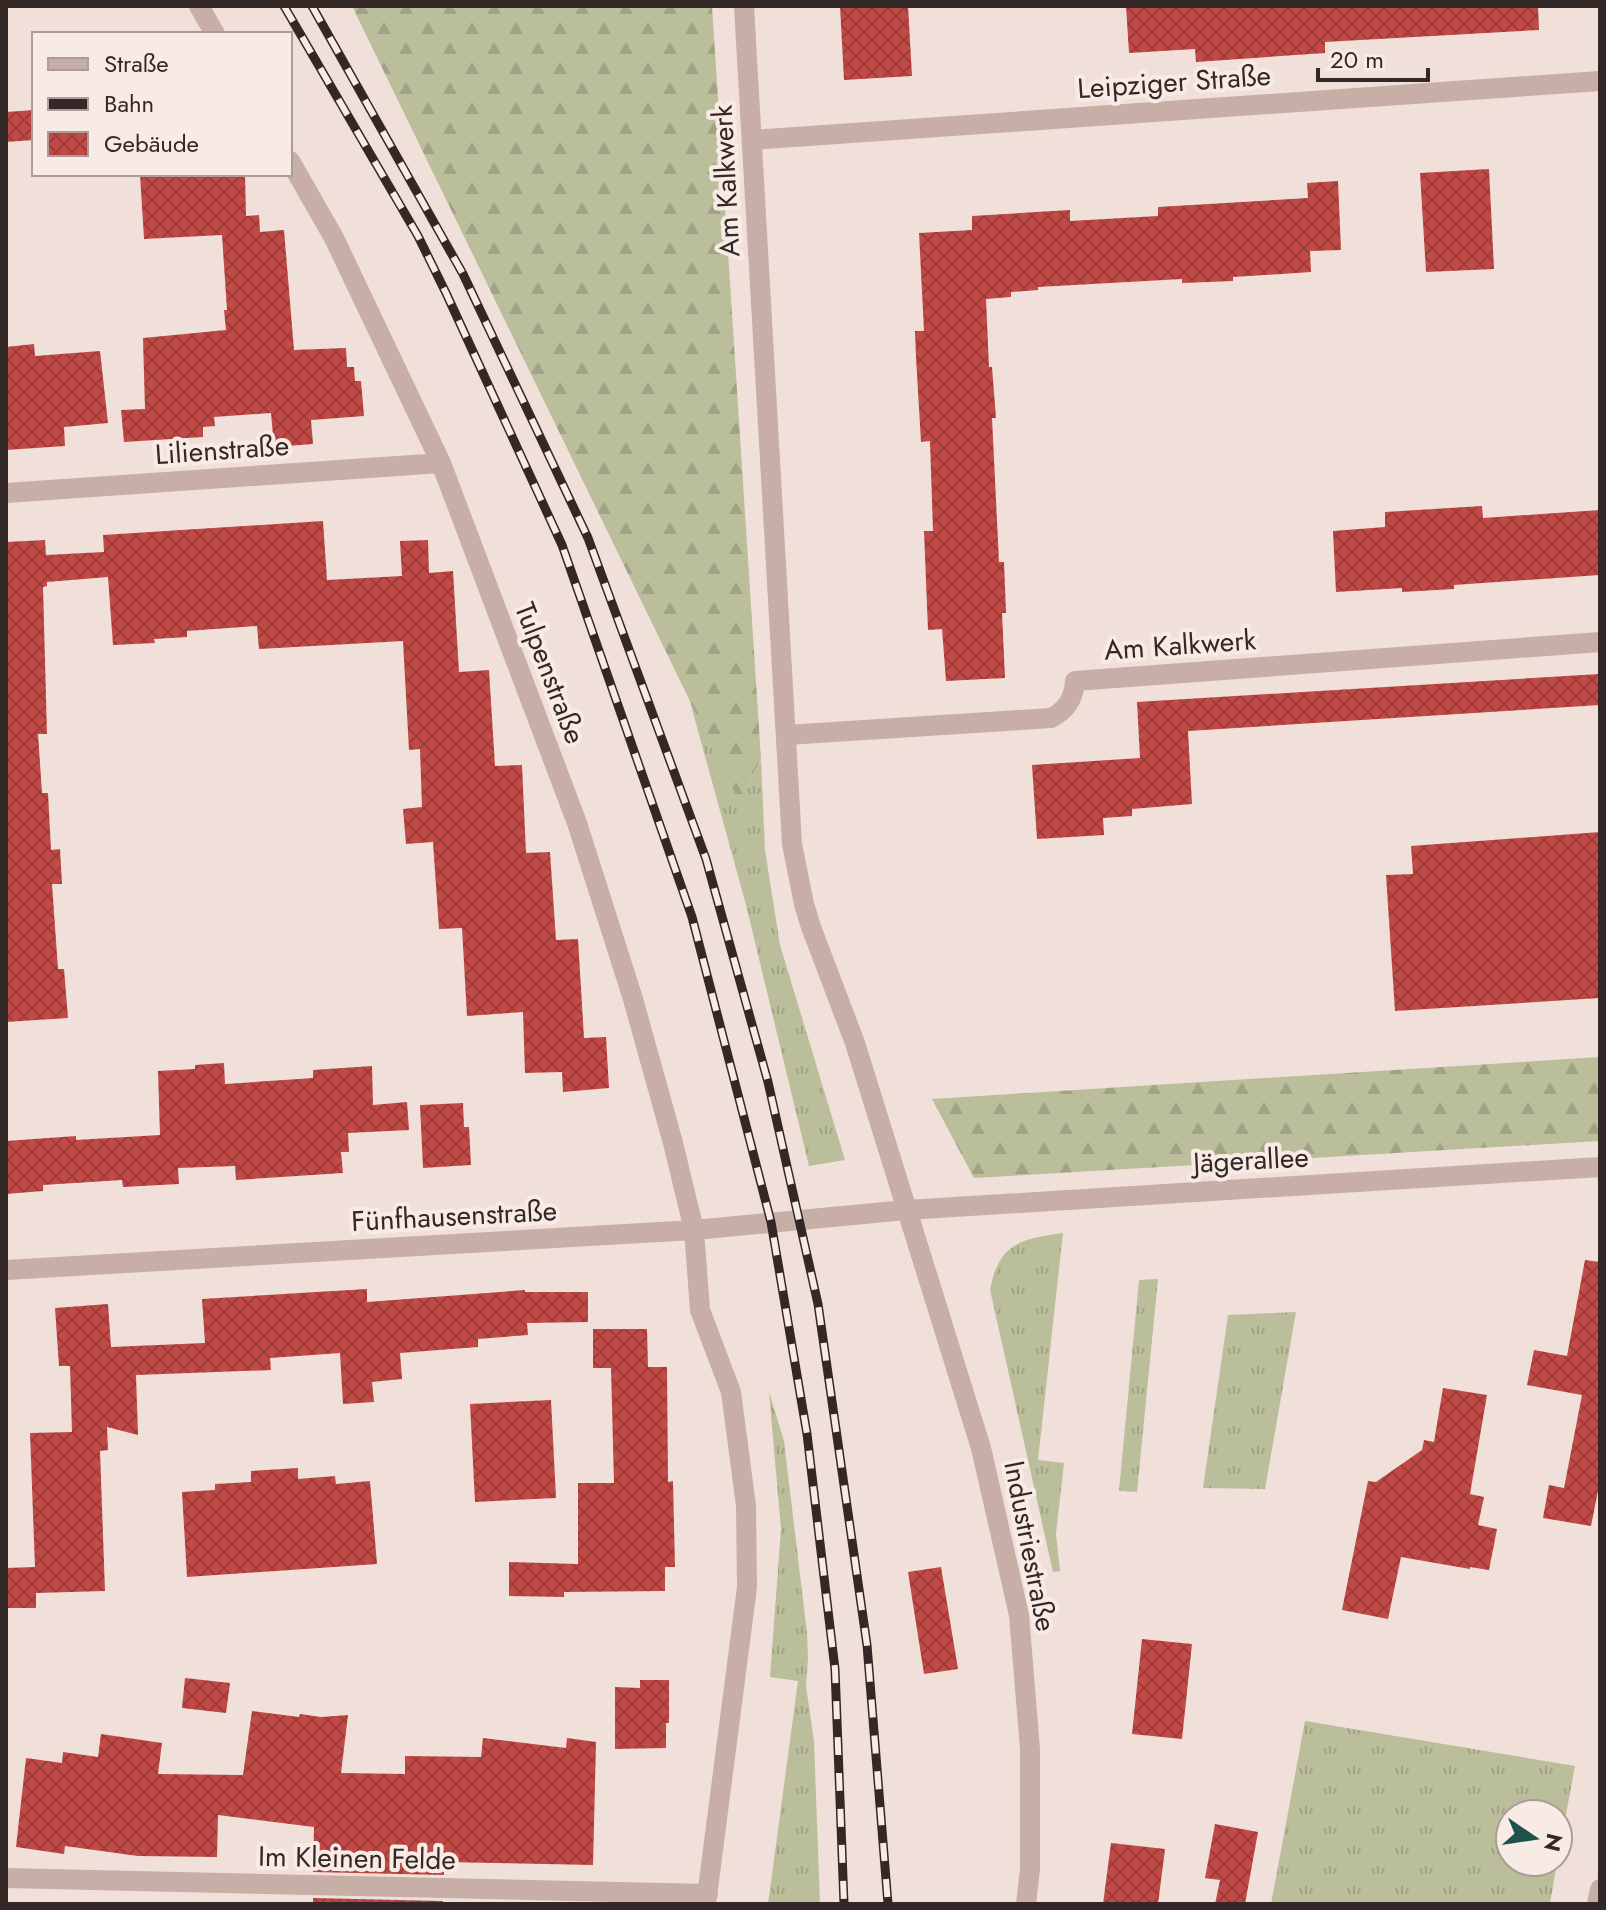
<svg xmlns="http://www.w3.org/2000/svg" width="1606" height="1910" viewBox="0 0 1606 1910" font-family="Jost,sans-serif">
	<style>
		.grass { fill: url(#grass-tufts) }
		.forest { fill: url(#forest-firs) }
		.building { fill: url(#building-cross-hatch) }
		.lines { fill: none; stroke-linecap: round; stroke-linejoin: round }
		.minor { stroke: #c7aea6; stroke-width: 20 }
		.rail-casing { stroke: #342827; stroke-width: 9 }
		.rail { stroke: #f8ebe5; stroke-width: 6; stroke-dasharray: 18; stroke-linecap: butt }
		.labels { text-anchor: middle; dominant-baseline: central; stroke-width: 8; stroke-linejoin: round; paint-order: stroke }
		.street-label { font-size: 28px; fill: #342827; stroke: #f8ebe5 }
	</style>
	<defs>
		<pattern id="grass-tufts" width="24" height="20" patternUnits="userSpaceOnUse" patternTransform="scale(2)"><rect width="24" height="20" fill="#babe9a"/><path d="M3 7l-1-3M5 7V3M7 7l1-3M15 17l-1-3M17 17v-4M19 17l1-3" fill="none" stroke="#a0a385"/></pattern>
		<pattern id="forest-firs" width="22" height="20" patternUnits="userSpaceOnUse" patternTransform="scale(2)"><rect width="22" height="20" fill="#babe9a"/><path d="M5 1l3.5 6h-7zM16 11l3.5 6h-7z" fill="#a0a385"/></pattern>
		<pattern id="building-cross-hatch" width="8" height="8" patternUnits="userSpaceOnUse" patternTransform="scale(2)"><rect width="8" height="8" fill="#c14946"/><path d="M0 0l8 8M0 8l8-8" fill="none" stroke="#9e3d3a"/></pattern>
	</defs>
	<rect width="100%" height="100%" fill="#f0e0d9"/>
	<!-- grass -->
	<path class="grass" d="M689 698 739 801 761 760 765 850 780 945 845 1160 809 1166 746 905Z
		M1063 1233 1038 1460 1064 1463 1056 1534 1060 1571 1053 1572 990 1290C999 1243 1020 1239 1063 1233Z
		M1158 1279 1137 1492 1119 1491 1139 1280Z
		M1296 1312 1265 1489 1203 1488 1228 1315Z
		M769 1392 784 1441 807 1633 808 1658 806 1686 814 1741 820 1904H768L798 1681 770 1677 781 1529Z
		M1305 1721 1575 1766 1558 1858V1814H1510V1862H1557L1550 1904H1271Z"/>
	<!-- forest -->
	<path class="forest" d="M352 6H712L761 759 739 802Z
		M1600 1057V1141L974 1178 932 1099Z"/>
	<!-- building -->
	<path class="building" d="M840 6H908L912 76 844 80Z
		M1126 6H1538L1539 30 1325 42V53L1196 62 1195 49 1129 53Z
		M34 110V140L6 142V112Z
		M1489 169 1494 269 1426 272 1420 173Z
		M140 174H245L246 216 259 215 260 232 284 230 294 350 346 348 347 367H354L355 381H361L364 416 311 420 313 444 274 447 271 413 214 417 215 426 203 427V437L124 442 121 410 145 409 143 338 226 330 224 310H227L222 235 144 239Z
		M1338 181 1341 250 1310 251 1311 272 1233 277V281L1182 283V279L1038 287V290L1011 292V297L986 299 989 367H992L996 418H992L999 562H1004L1006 613H1002L1005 678 946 681 942 629 928 630 924 531H933L930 441 921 442 916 357 915 331H924L919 233 972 230V216L1070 210V221L1158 216V207L1308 198 1307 183Z
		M34 344 35 356 100 351 108 423 64 427 65 446 6 450V347Z
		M1482 506 1483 518 1600 510V575L1454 585V589L1402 592V588L1336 592 1333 531 1385 527V512Z
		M323 521 327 580 402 576 400 541 428 540 429 573 453 571 459 672 489 670 495 766 522 765 526 853 550 852 556 940 578 939 584 1038 606 1037 609 1088 563 1092 562 1072 525 1073 523 1012 467 1016 462 928 439 929 433 842 406 844 403 809 422 807 420 749 409 750 403 641 259 649 257 626 187 631V637L154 639 155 643 113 645 108 577 47 582V586L43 587 47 734H38L42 793H48L51 850 60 849 62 884H52L58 969H64L68 1018 6 1022V542L45 540 46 555 104 552 103 535Z
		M1600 674V705L1188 731 1192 804 1132 809V816L1103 818 1104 835 1037 839 1032 765 1140 758 1137 702Z
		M1600 832V998L1395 1011 1386 875 1413 874 1411 846Z
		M224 1063 225 1084 313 1078V1070L372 1066 373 1105 407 1102 409 1130 348 1133 349 1152H341L343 1173 236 1180 235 1166 178 1168 179 1184 123 1187 122 1180 43 1185V1191L6 1194V1141L76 1136V1140L160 1135 158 1071 195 1069V1065Z
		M463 1103 464 1127H469L471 1165 423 1168 420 1105Z
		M1585 1260 1600 1262V1481L1591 1526 1543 1518 1549 1485 1564 1488 1582 1395 1527 1385 1534 1350 1567 1356Z
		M367 1289V1302L525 1290V1292H588V1322L527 1323 528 1335 478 1339V1347L400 1353 402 1379 372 1382 374 1402 343 1404 340 1353 270 1358 271 1370 136 1375 138 1435 107 1427 108 1450 100 1451 105 1591 36 1593V1608H6V1568L35 1567 30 1433 72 1432 70 1366H59L55 1308 108 1304 111 1347 205 1343 202 1299Z
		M593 1329H647L648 1367H667L668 1482 673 1481 675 1567H665V1591L564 1592V1597L509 1596V1562L578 1564V1483H614L611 1368H593Z
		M1443 1388 1487 1395 1470 1494 1484 1497 1478 1525 1497 1529 1489 1570 1470 1567V1569L1401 1557 1388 1619 1342 1610 1368 1481 1376 1482 1422 1450 1424 1440 1434 1442Z
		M551 1400 556 1498 475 1502 470 1404Z
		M298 1468V1479L335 1476 336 1484 370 1481 377 1564 187 1577 182 1492 215 1490V1484L251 1482V1471Z
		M941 1567 958 1669 924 1674 908 1572Z
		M1142 1639 1192 1644 1182 1739 1132 1734Z
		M185 1678 230 1683 226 1713 182 1708Z
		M640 1680H669V1723H666V1748L615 1749V1687L640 1688Z
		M252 1711 299 1717 300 1714 321 1717 348 1715 341 1773 405 1774V1756L481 1757 483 1738 566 1748 567 1738 596 1742 593 1865 444 1862V1875L313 1872 314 1827 218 1815 217 1857 138 1856 65 1846 64 1854 16 1847 26 1758 62 1763 63 1752 98 1757 101 1734 162 1743 158 1774 243 1775Z
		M1215 1824 1258 1832 1245 1904H1215L1220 1880 1205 1878Z
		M1111 1843 1165 1849 1158 1904H1103Z
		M313 1898 443 1901V1904H313Z"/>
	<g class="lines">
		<!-- minor -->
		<path class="minor" d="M199 6 215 34
			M744 6 792 844 804 904 811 927 855 1043 981 1448 1019 1615 1030 1749V1869L1026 1904
			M752 140 1600 81
			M290 161 334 238 441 463 577 823 633 999 673 1143 694 1230 700 1310 731 1392 746 1506 747 1587 706 1904
			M6 493 441 463
			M787 735 1051 718C1067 710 1074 698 1075 681L1600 642
			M6 1270 694 1230 906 1210 1600 1167
			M6 1878 708 1894
			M1597 1904 1600 1889"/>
		<!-- rail casing -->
		<g class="rail-casing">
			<path id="rail" d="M284 6 418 236 446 293 562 545 692 917 771 1222 807 1434 835 1669 844 1904
				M312 6 463 274 588 538 706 859 768 1082 818 1304 867 1645 888 1904"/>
		</g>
		<!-- rail -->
		<use href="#rail" class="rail"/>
	</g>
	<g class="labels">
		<!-- street labels -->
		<g class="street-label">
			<text transform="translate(1174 82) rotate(-4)">Leipziger Straße</text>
			<text transform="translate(726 181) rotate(-93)">Am Kalkwerk</text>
			<text transform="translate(222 450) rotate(-4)">Lilienstraße</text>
			<text transform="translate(1180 645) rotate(-4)">Am Kalkwerk</text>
			<text transform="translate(550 673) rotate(69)">Tulpenstraße</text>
			<text transform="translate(1251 1160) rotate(-3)">Jägerallee</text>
			<text transform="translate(454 1216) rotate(-3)">Fünfhausenstraße</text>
			<text transform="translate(1030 1546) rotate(79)">Industriestraße</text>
			<text transform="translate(357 1858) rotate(1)">Im Kleinen Felde</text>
		</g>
	</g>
	<!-- border -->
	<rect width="1606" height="1910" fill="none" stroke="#342827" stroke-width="16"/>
	<!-- legend -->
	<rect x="32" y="32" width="260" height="144" fill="#f8ebe5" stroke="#aa9d99" stroke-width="2"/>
	<rect x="48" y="58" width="40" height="12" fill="#c7aea6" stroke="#aa9d99" stroke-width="2"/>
	<text x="104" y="72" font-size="24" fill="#342827">Straße</text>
	<rect x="48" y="98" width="40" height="12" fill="#342827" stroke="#aa9d99" stroke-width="2"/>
	<text x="104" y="112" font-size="24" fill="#342827">Bahn</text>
	<rect x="48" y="132" width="40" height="24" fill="url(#building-cross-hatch)" stroke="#aa9d99" stroke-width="2"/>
	<text x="104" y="152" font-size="24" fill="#342827">Gebäude</text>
	<!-- north arrow -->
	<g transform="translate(1534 1838) rotate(103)"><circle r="38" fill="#f8ebe5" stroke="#aa9d99" stroke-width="2"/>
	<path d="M0-6L14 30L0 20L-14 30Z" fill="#1e534b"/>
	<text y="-12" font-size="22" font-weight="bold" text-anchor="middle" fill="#342827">N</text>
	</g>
	<!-- scale -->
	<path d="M1318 68v12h110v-12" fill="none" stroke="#342827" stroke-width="4"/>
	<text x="1330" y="68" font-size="24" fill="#342827" stroke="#f8ebe5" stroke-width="6" paint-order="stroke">20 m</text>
</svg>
